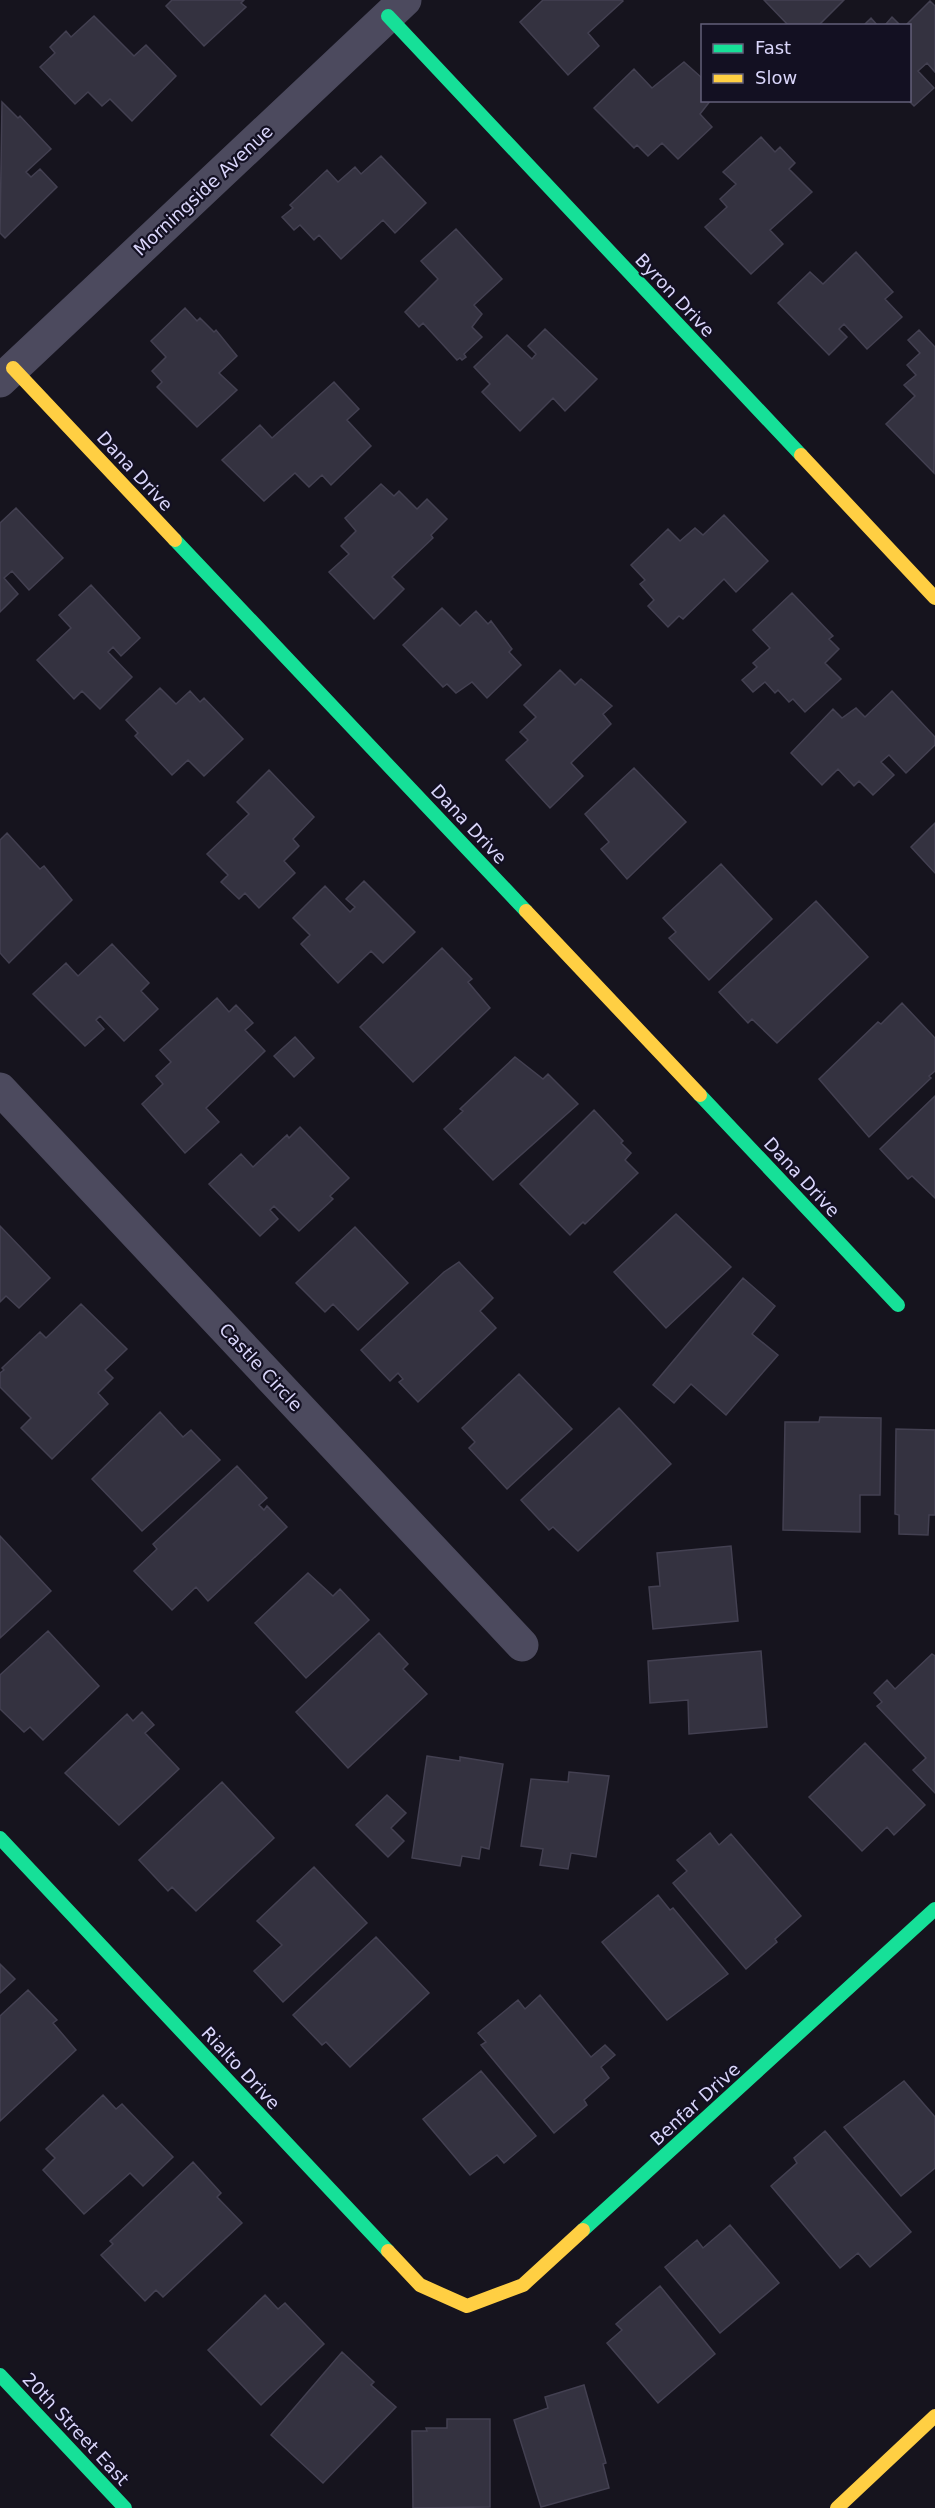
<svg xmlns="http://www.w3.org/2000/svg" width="935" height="2508" viewBox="0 0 935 2508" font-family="'DejaVu Sans',sans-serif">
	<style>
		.building { fill: #343240; stroke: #434051; stroke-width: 1.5 }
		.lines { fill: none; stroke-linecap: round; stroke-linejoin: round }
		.street { stroke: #4c4a5e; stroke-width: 33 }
		.fast { stroke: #16e098; stroke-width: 14 }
		.slow { stroke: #ffcf43; stroke-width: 14 }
		.labels { text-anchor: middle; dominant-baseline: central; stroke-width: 4.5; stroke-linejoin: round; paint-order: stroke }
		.street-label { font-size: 18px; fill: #dad6fb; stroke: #131022 }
	</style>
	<rect width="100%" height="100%" fill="#16141e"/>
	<!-- building -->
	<path class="building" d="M172 0H244L241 3 246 7 204 46 166 6Z
		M543 0H622L623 1 588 33 599 46 568 75 520 22Z
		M764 0H844L818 26H789Z
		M930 1 935 6V72L927 63 918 71 934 88 914 106 908 100 910 26H905Z
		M94 16 134 56 146 45 176 76 132 121 110 99 102 106 88 92 75 104 40 67 55 53 50 47 66 31 71 37Z
		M892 17 901 26H882L886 24Z
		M871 18 878 26H863Z
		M684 62 702 78V100H711L700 114 712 127 678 159 662 143 648 156 637 145 634 148 594 108 634 69 652 88Z
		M2 102 18 118 20 116 51 149 26 172 31 177 40 169 57 187 5 238 0 233Z
		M761 137 775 152 780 147 795 163 789 169 812 192 770 230 783 244 751 274 705 227 727 207 720 199 736 184 723 172Z
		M381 156 426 203 395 233 383 220 341 259 319 235 314 240 300 225 294 230 282 217 293 208 290 205 327 170 338 182 355 167 361 174Z
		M456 229 502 279 474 305 482 314 472 327 482 337 464 354 466 357 462 360 460 358 457 360 423 323 419 327 405 312 438 279 421 261Z
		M856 252 893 292 885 299 902 317 867 349 844 324 839 329 847 337 829 355 778 303 810 272 823 284Z
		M185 308 197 321 200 318 214 332 216 330 237 356 219 373 237 390 197 427 157 387 162 382 152 371 166 357 151 341Z
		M545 329 597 379 565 411 553 398 520 431 482 392 490 384 474 367 507 335 532 359 536 354 528 346Z
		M919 330 935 347 934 473 886 424 915 396 904 385 916 375 907 365 920 353 908 340Z
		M334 382 359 409 347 420 371 446 331 485 322 475 309 487 295 473 264 501 222 460 260 425 272 438Z
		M381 484 394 496 399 491 417 509 427 499 447 519 431 535 433 538 392 577 404 589 374 619 329 572 349 554 341 546 356 531 345 518Z
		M16 508 63 558 29 590 12 571 4 578 18 594 0 612V523Z
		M724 515 768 561 736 592 724 579 683 619 679 616 668 627 648 606 654 600 640 584 645 580 631 565 668 529 680 541 695 528 703 535Z
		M91 585 140 638 121 656 113 647 108 652 132 677 100 709 82 691 74 699 37 660 71 628 59 615Z
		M792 593 833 636 829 639 839 649 825 663 841 679 805 712 793 699 789 702 778 690 775 693 765 682 753 692 742 680 757 667 753 663 770 648 753 630Z
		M442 608 460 626 476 611 488 624 491 621 512 649 509 652 521 665 487 698 472 682 456 693 447 684 443 687 403 645Z
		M560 670 575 685 581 679 612 706 603 714 611 724 571 763 583 776 550 808 506 760 528 740 520 732 536 717 524 705Z
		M160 688 176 704 190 691 200 702 204 698 243 739 204 776 188 760 172 775 135 736 138 733 126 720Z
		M892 691 935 737V745L906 773 889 755 881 762 894 775 873 795 859 781 854 786 838 769 822 785 791 753 833 709 842 718 856 708 865 717Z
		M634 768 686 822 627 879 601 849 609 842 585 814Z
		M269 770 314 817 293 839 299 846 284 861 295 873 259 908 245 893 239 899 221 882 228 875 207 854 249 814 237 802Z
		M935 823V873L911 847Z
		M7 833 40 869 44 866 72 900 9 963 0 953V840Z
		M721 864 772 919 709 980 669 938 676 932 663 918Z
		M364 881 415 932 383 963 371 951 338 983 301 944 310 935 293 918 325 886 350 912 355 907 346 899Z
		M816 901 868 957 777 1043 752 1019 748 1023 719 992Z
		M112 944 149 983 141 991 158 1009 124 1041 100 1016 96 1020 104 1029 85 1046 33 994 66 963 78 976Z
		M442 948 472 979 468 982 490 1008 413 1082 360 1027Z
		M217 998 229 1012 236 1005 253 1023 245 1030 265 1051 206 1108 219 1122 185 1153 142 1104 163 1084 156 1076 171 1062 160 1050Z
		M902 1003 935 1038V1071L929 1076 931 1078 869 1137 819 1079 878 1022 881 1024Z
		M295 1037 314 1058 294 1077 274 1056Z
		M515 1057 543 1079 548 1074 578 1104 493 1180 444 1129 463 1111 460 1109Z
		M935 1096V1198L912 1176 908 1179 880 1149Z
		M594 1110 623 1141 621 1143 631 1153 625 1160 638 1173 585 1224 583 1222 570 1235 520 1184Z
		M300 1127 349 1178 330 1196 333 1199 299 1231 274 1206 270 1210 278 1219 260 1236 209 1184 241 1154 253 1167 287 1135 289 1138Z
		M676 1214 731 1267 666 1328 614 1272Z
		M0 1226 50 1278 19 1308 6 1296 0 1302Z
		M355 1227 408 1283 358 1330 333 1304 325 1312 296 1283Z
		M459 1262 493 1298 480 1311 496 1328 418 1402 399 1382 403 1379 398 1373 390 1381 361 1350 444 1272Z
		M743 1278 775 1306 752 1334 778 1355 726 1415 691 1384 674 1403 653 1385Z
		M81 1304 127 1349 105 1370 113 1378 98 1393 108 1404 52 1459 21 1428 31 1418 0 1387V1373L4 1370 2 1368 40 1332 46 1338Z
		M519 1374 572 1429 507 1489 469 1448 475 1442 462 1428Z
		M619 1408 671 1464 578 1551 553 1527 549 1530 521 1500Z
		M160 1412 183 1437 191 1430 220 1460 142 1531 92 1479Z
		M820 1417 881 1418 880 1495H860V1532L783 1530 785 1422H819Z
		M896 1429 935 1430V1515H929L928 1535 899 1534V1515L895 1514Z
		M237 1466 267 1498 259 1505 264 1510 267 1506 287 1527 208 1601 196 1587 172 1610 134 1571 157 1549 153 1544Z
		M0 1536 51 1591 0 1638Z
		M731 1546 738 1621 653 1629 649 1587 660 1586 657 1553Z
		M308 1573 333 1596 340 1589 369 1620 306 1678 255 1623Z
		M48 1631 99 1686 43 1740 30 1727 24 1732 0 1709V1675Z
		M379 1633 408 1664 403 1669 427 1694 348 1768 296 1712Z
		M761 1651 767 1727 689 1734 688 1700 650 1703 648 1661Z
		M932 1654 935 1656V1793L913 1770 926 1758 877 1706 882 1702 874 1693 887 1680 895 1689Z
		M142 1712 154 1725 145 1733 179 1769 119 1825 65 1773 127 1714 133 1721Z
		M865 1743 925 1805 894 1835 887 1827 862 1851 809 1797Z
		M427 1756 460 1761V1757L503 1764 489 1849 481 1847 479 1859 462 1856 460 1866 412 1858Z
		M569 1772 609 1776 596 1857 571 1853 568 1869 540 1865 543 1849 521 1846 531 1779 568 1782Z
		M222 1782 274 1838 196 1911 172 1887 168 1891 139 1860Z
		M387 1795 406 1813 391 1828 404 1841 388 1857 356 1825Z
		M710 1833 719 1845 731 1834 801 1916 775 1939 777 1942 746 1969 673 1883 687 1871 677 1860Z
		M314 1867 367 1923 283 2002 254 1971 282 1945 257 1921Z
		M658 1895 670 1910 673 1908 728 1974 667 2020 602 1942Z
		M376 1937 429 1993 350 2067 326 2042 322 2045 293 2015Z
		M0 1964 15 1979 0 1993Z
		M28 1990 57 2020 53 2023 76 2050 0 2121V2016Z
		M540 1995 591 2057 605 2045 615 2055 601 2067 609 2078 584 2100 587 2105 554 2133 481 2045 486 2042 478 2033 518 2000 525 2009Z
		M481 2071 536 2136 504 2163 497 2155 470 2175 423 2119Z
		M904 2081 935 2117V2168L901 2196 844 2127Z
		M103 2095 116 2109 122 2104 173 2157 143 2186 130 2173 84 2214 43 2170 55 2158 46 2149Z
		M825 2131 911 2232 870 2267 858 2253 840 2268 771 2186 797 2163 794 2158Z
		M193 2162 221 2193 217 2197 242 2223 163 2297 156 2290 145 2301 101 2255 113 2244 110 2241Z
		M730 2225 779 2283 720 2333 665 2267 697 2240 703 2248Z
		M660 2286 715 2354 658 2403 607 2343 622 2330 616 2324Z
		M265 2295 278 2309 285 2303 324 2344 261 2405 208 2350Z
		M342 2352 374 2382 371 2385 396 2407 323 2483 271 2435Z
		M584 2385 606 2463 603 2464 609 2488 541 2507 514 2420 548 2408 545 2397Z
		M447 2419H490V2507L413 2508 412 2431H427L426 2428H447Z"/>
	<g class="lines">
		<!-- street -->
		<path class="street" d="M0 381 405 0
			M0 1089 522 1645"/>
		<!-- fast -->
		<path class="fast" d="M388 16 801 455
			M175 540 526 911
			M700 1095 898 1305
			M0 1838 388 2251
			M583 2230 935 1909
			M0 2375 125 2508"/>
		<!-- slow -->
		<path class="slow" d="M13 368 175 540
			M801 455 935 598
			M526 911 700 1095
			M388 2251 420 2285 467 2306 523 2285 583 2230
			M837 2508 935 2416"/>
	</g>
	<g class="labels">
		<!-- street labels -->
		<g class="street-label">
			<text transform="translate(203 190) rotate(-43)">Morningside Avenue</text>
			<text transform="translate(675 295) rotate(47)">Byron Drive</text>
			<text transform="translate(135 471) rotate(47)">Dana Drive</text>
			<text transform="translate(469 824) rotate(47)">Dana Drive</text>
			<text transform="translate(802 1177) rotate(47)">Dana Drive</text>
			<text transform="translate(261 1367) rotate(47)">Castle Circle</text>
			<text transform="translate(241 2068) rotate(47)">Rialto Drive</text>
			<text transform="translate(695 2104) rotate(-42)">Benfar Drive</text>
			<text transform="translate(76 2429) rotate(47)">20th Street East</text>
		</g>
	</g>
	<!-- legend -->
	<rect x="701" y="24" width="210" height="78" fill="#131022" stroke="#635f79" stroke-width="1.5"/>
	<rect x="713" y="44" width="30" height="9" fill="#16e098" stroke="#635f79" stroke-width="1.5"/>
	<text x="755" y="54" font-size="18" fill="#dad6fb">Fast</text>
	<rect x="713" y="74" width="30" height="9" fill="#ffcf43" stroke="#635f79" stroke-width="1.5"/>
	<text x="755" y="84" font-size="18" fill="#dad6fb">Slow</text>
</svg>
